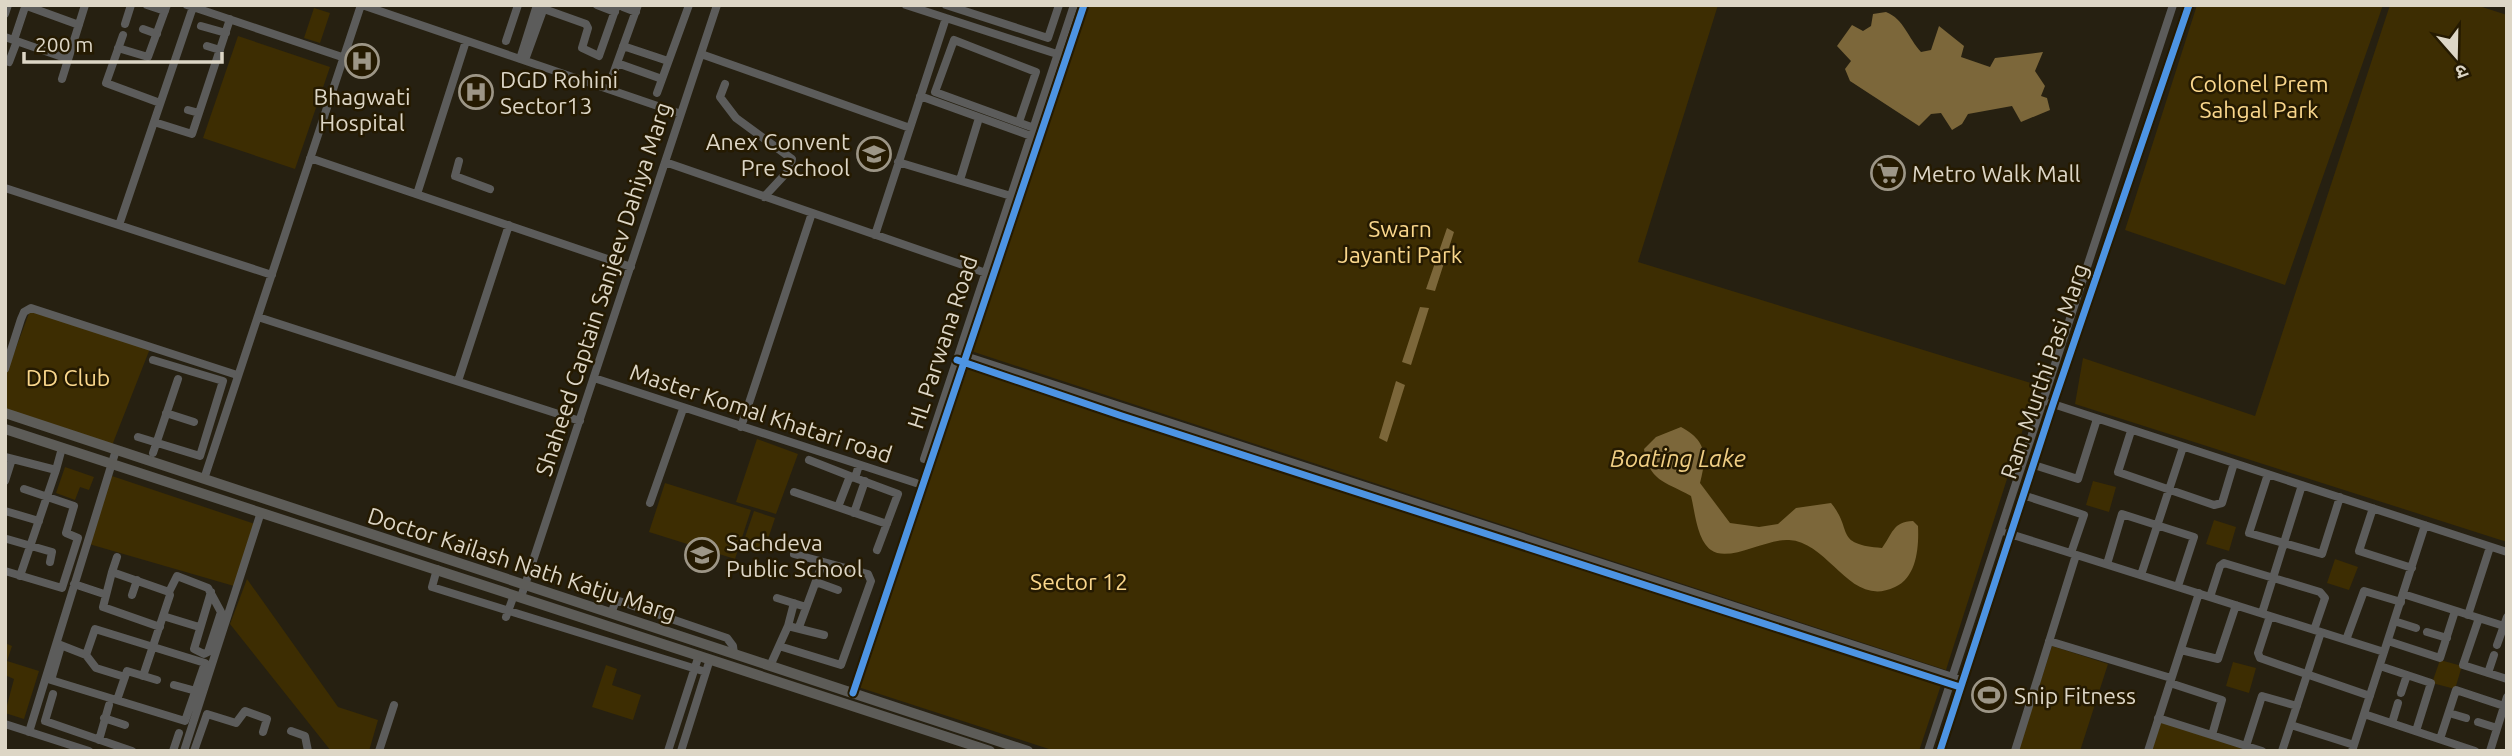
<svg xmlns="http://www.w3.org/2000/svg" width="2512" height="756" viewBox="0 0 2512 756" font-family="Ubuntu,'Noto Sans Devanagari',sans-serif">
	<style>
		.green { fill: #3d2d02 }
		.water { fill: #7c673a }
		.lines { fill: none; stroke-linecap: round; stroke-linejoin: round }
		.minor { stroke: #5c5c5b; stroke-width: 8 }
		.major { stroke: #5d5c58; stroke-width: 10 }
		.cycleway-casing { stroke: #251a01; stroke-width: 11 }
		.cycleway { stroke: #4d94e3; stroke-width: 7 }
		.labels { text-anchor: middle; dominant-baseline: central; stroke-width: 5; stroke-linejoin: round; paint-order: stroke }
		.poi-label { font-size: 23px; fill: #ddd6c6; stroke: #251a01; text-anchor: start }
		.park-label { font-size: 23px; fill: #fad78c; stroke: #251a01 }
		.street-label { font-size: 23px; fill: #ddd6c6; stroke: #251a01 }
		.water-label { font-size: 24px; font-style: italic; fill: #f0ce83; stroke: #251a01 }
	</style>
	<rect width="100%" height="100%" fill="#262011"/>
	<!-- green -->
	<path class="green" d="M1087 5H1718L1638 262 2037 385 1946 670 971 351Z
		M2197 5H2383L2285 285 2125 230Z
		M2390 5H2476L2507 15V542L2075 404 2083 358 2255 416Z
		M314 8 330 13 320 43 304 38Z
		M238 36 330 67 295 169 203 138Z
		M31 308 151 346 111 448 5 413V377Z
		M964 367 1942 682 1919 751H1055L858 687Z
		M757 439 798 454 776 514 736 502Z
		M65 467 94 477 89 490 80 487 75 500 56 493Z
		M109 475 255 524 234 586 89 544Z
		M2093 481 2116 487 2109 512 2086 505Z
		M665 483 751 510 735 559 649 532Z
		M754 511 775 518 763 554 742 546Z
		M2214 520 2236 527 2229 551 2206 544Z
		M2335 559 2358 567 2349 590 2327 583Z
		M247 579 338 707 378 720 369 751H331L230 624Z
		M5 643 12 646 7 661 39 671 24 719 5 713 14 679 5 675Z
		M2052 646 2108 664 2080 751H2018Z
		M2440 660 2462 666 2455 689 2432 683Z
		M2233 662 2256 668 2249 693 2226 686Z
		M606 665 617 669 612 685 641 695 633 720 592 707Z
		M2161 722 2249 751H2151Z"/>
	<!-- water -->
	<path class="water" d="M1886 12C1904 19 1908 38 1921 52L1931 50 1939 26 1964 46 1961 57 1990 67 1995 58 2043 52 2035 71 2045 86 2041 96 2047 98 2050 110 2021 122 2012 106 1968 114 1962 124 1952 130 1941 113 1931 114 1919 126 1850 81 1845 69 1851 61 1837 46 1852 25 1863 31 1871 26 1873 14Z
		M1447 228 1454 232 1435 291 1426 289Z
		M1420 307 1429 308 1411 365 1402 362Z
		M1396 381 1405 385 1387 442 1379 438Z
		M1681 427C1707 441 1707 456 1700 483L1730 523 1759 527 1778 524 1796 508 1831 503C1854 531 1833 544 1882 548 1892 535 1893 521 1913 521L1918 526C1919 547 1917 577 1895 587 1850 609 1830 542 1789 540 1767 538 1729 563 1711 550 1697 540 1695 512 1691 496 1664 481 1649 481 1644 449L1656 437Z"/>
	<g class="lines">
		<!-- minor -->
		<path class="minor" d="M24 5 79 25
			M147 5 165 11
			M187 5 342 57
			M362 5 681 114
			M597 5 615 12
			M906 5 1060 55
			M946 5 1048 38 1059 5
			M623 7 636 12
			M544 9 586 24 588 28 582 48 599 56 617 5
			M5 14 8 5
			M125 24 131 5
			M201 26 226 33
			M143 29 157 34
			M123 35 106 83 160 103
			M5 37 68 59
			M14 40 25 7
			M506 41 518 5
			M207 46 220 50
			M623 46 668 61
			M118 48 148 57 167 5
			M701 54 910 128
			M520 59 537 5
			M525 60 545 5
			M9 62 17 41
			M617 63 662 79
			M612 77 638 5
			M62 79 85 5
			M725 84 720 97 736 118 792 159 790 169 764 197
			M657 93 689 5
			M920 96 1031 136
			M188 110 199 113
			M154 122 192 134 230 19
			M1019 122 1036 72 954 40 935 92 1034 128
			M310 158 631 267
			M459 161 455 176 490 189
			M665 162 986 273
			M898 162 1011 196
			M960 180 979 118
			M5 188 272 275
			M417 194 466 41
			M119 225 193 7
			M875 235 946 18
			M258 317 580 421
			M959 354 1962 680
			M957 360 1122 416 1960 687
			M5 369 21 319 24 312 31 308 237 375
			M594 378 916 483
			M458 381 509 225
			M2050 403 2507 552
			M166 413 194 422
			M741 427 812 213
			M2131 431 2118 472 2214 505 2222 503 2234 463
			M138 437 200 456 223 381 153 360
			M153 453 178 379
			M5 457 56 470 20 576
			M924 459 1074 5
			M809 460 855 478
			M859 465 855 478 898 494 877 550
			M2034 465 2078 479 2097 419
			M56 470 62 448
			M2268 474 2249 533 2322 554 2340 497
			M204 479 361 5
			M5 481 12 459
			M794 492 887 524
			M2023 495 2084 515 2071 553
			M650 503 683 409
			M838 507 850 476
			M2373 508 2359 551 2412 568
			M5 511 39 521
			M854 513 865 481
			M2007 533 2384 652
			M7 539 52 552 50 562
			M2107 564 2122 514 2194 537 2178 586
			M437 569 432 587 706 672
			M5 571 62 588 78 538 66 533 74 506 24 489
			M112 572 117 557
			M2141 575 2183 447
			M816 582 838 590
			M74 584 104 594
			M169 592 177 576 208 588 221 612 208 652 204 654 194 649 211 592
			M2403 594 2507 627
			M132 595 137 580
			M521 597 717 5
			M2210 597 2220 566 2224 563 2320 592 2325 598 2314 630
			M777 598 806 607
			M2262 613 2302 485
			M611 614 616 600 727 638 733 646 734 654
			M2468 615 2490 547
			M163 616 199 627
			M2270 616 2258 653 2260 658 2370 696
			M506 617 514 595
			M2479 618 2463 665 2507 679
			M2394 621 2416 628
			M788 626 794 603
			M799 627 823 562
			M2427 632 2447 638
			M2346 640 2364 591 2401 602
			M2049 641 2171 678
			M2388 641 2440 658 2455 611
			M58 644 86 655 96 668 125 677
			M2497 645 2507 617
			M61 646 51 680 185 721 205 663 95 629 86 655
			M779 646 841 665 871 581 868 574 794 554
			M2181 650 2218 659 2236 605
			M770 666 788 626 824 635
			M2380 666 2431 683 2416 731
			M2488 673 2494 655
			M143 676 170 595 169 592 112 572 103 607 160 627
			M2170 683 2222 700 2212 735
			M174 685 196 691
			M853 693 1084 5
			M2401 693 2407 675
			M53 694 45 721 132 751
			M117 700 127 671 157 680
			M2449 713 2466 718
			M2364 714 2475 751
			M104 718 125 725
			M2158 718 2262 751
			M2478 722 2497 728
			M2392 723 2398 703
			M5 724 89 751
			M2291 725 2354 745
			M291 731 305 736 308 751
			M29 732 116 450
			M2440 739 2456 690 2507 707
			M99 740 109 705
			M2246 746 2262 696 2297 706
			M173 751 179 733
			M184 751 261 512
			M194 751 207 714 236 723 245 711 267 719 263 732
			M379 751 394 705
			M668 751 699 655
			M681 751 710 659
			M1928 751 2173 5
			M1940 751 2053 404 2189 5
			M2015 751 2076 555
			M2148 751 2199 593
			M2282 751 2321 632
			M2352 751 2425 525
			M2490 751 2507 697"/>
		<!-- major -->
		<path class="major" d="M5 413 1028 751
			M5 429 990 751"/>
		<!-- cycleway casing -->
		<g class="cycleway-casing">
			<path id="cycleway" d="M957 360 1122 416 1960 687
				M853 693 1084 5
				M1940 751 2053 404 2189 5"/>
		</g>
		<!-- cycleway -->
		<use href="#cycleway" class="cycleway"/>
	</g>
	<!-- icons -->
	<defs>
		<g id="hospital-ring" transform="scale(1.75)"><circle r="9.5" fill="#251a01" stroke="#9d9687" stroke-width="1.5"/><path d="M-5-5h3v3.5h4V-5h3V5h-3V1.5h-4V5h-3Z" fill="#9d9687"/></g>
		<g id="school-ring" transform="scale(1.75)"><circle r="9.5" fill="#251a01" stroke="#9d9687" stroke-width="1.5"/><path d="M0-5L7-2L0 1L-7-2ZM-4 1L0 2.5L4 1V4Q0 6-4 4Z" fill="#9d9687"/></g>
		<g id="supermarket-ring" transform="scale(1.75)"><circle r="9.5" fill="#251a01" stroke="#9d9687" stroke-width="1.5"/><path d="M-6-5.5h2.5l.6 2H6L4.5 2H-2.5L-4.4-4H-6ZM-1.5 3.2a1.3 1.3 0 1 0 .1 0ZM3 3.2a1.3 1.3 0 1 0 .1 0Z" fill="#9d9687"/></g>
		<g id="stadium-ring" transform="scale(1.75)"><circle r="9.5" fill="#251a01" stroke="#9d9687" stroke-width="1.5"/><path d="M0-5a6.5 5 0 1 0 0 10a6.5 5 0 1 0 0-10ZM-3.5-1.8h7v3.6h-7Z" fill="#9d9687"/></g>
	</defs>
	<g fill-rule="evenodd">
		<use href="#hospital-ring" x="362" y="61"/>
		<use href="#hospital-ring" x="476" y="92"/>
		<use href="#school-ring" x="874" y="154"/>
		<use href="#supermarket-ring" x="1888" y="173"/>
		<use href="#school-ring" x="702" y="555"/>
		<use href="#stadium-ring" x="1989" y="695"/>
	</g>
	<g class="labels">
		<!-- poi labels -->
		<g class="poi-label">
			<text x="500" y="79">DGD Rohini<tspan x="500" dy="26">Sector13</tspan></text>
			<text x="362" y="96" text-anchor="middle">Bhagwati<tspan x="362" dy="26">Hospital</tspan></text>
			<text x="850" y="141" text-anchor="end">Anex Convent<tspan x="850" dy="26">Pre School</tspan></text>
			<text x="1912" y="173">Metro Walk Mall</text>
			<text x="726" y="542">Sachdeva<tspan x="726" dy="26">Public School</tspan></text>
			<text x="2014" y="695">Snip Fitness</text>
		</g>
		<!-- park labels -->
		<g class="park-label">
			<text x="2259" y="83">Colonel Prem<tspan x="2259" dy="26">Sahgal Park</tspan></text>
			<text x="1400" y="228">Swarn<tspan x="1400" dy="26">Jayanti Park</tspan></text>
			<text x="68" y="377">DD Club</text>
			<text x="1079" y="581">Sector 12</text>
		</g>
		<!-- street labels -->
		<g class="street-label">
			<text transform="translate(603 289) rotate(-72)">Shaheed Captain Sanjeev Dahiya Marg</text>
			<text transform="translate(942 342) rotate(-72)">HL Parwana Road</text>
			<text transform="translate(2044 371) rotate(-71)">Ram Murthi Pasi Marg</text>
			<text transform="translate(761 413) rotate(18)">Master Komal Khatari road</text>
			<text transform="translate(522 564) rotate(18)">Doctor Kailash Nath Katju Marg</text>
		</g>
		<!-- water labels -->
		<g class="water-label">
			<text x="1678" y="458">Boating Lake</text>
		</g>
	</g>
	<!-- border -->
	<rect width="2512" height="756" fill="none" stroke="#ddd6c6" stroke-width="14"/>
	<!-- north arrow -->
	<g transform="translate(2456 56) rotate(160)" stroke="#251a01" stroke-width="5" paint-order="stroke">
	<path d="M0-5L12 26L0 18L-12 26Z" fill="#ddd6c6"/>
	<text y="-10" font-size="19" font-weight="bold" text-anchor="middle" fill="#ddd6c6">उ</text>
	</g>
	<!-- scale -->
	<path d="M24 52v10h198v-10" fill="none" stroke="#ddd6c6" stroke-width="3.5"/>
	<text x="35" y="52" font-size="21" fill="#ddd6c6" stroke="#251a01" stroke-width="5" paint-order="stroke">200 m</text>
</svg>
